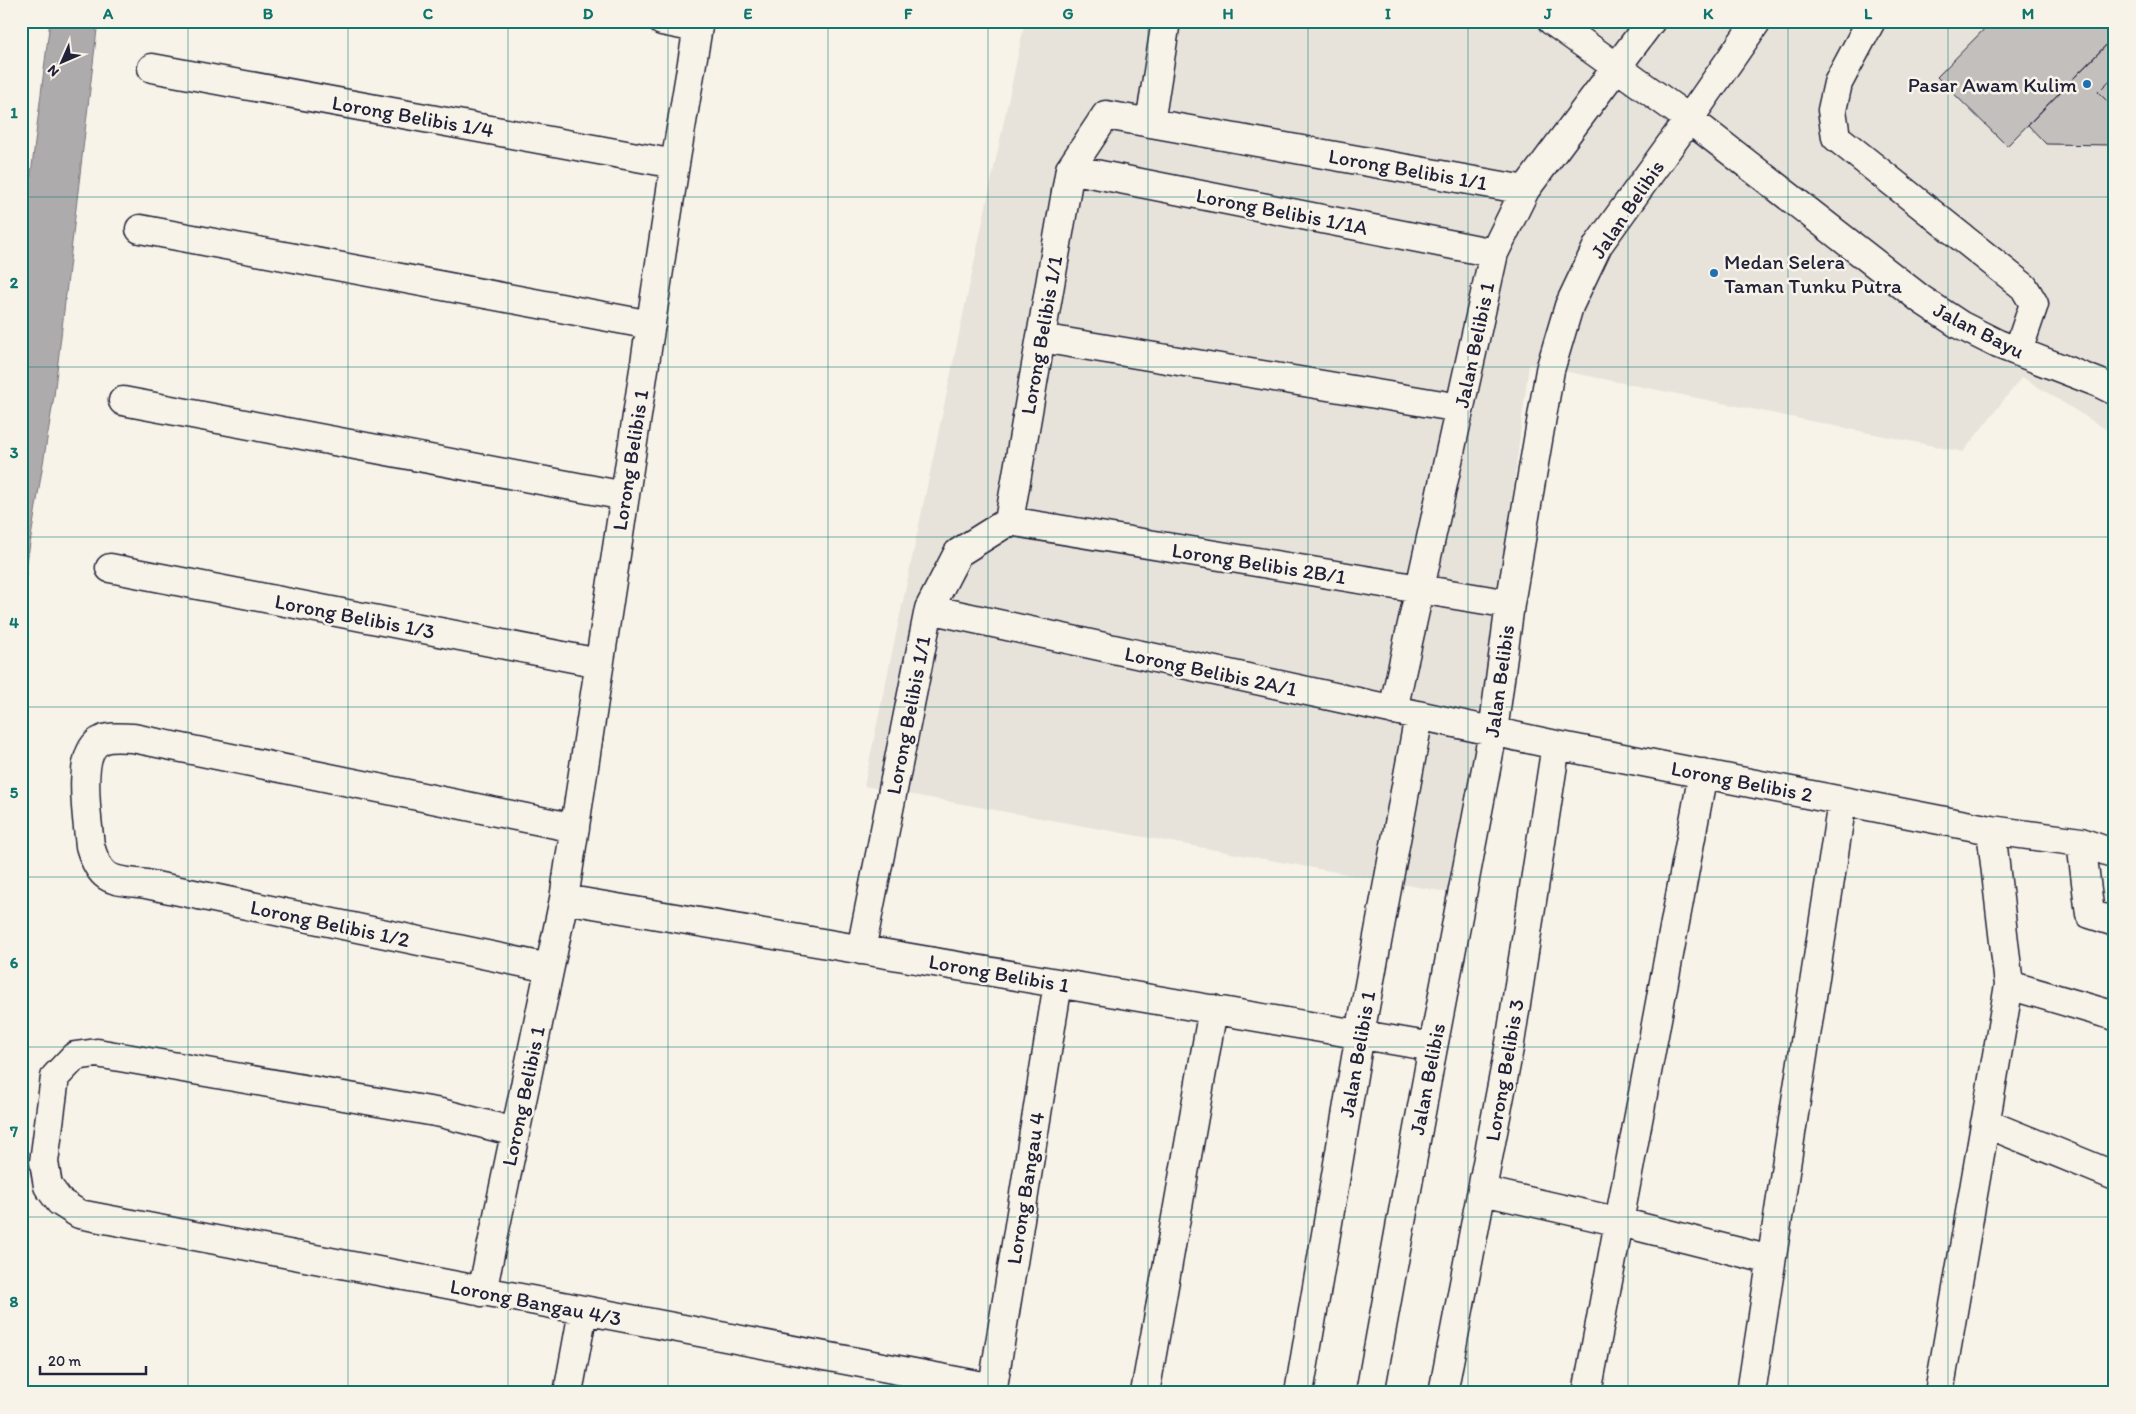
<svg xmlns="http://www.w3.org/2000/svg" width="2136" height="1414" viewBox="0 0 2136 1414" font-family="Itim,sans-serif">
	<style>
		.built { fill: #e7e3db }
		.water { fill: #aeabad; stroke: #76747f }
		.building { fill: #c2bfbd; stroke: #22223b }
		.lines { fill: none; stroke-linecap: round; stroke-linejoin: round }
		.minor-casing { stroke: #22223b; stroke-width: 31 }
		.minor { stroke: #f7f3e8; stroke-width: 28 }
		.grid { fill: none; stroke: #0f766e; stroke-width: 1; stroke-opacity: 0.55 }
		.poi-dot { fill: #1f6fb2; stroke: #f7f3e8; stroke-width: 2 }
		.labels { text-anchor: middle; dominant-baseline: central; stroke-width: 5; stroke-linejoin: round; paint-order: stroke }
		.poi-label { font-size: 21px; fill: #22223b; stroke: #f7f3e8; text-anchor: end }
		.street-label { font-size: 21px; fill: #22223b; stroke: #f7f3e8 }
		.neatline { fill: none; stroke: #0f766e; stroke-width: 2 }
		.grid-label { font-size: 16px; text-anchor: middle; font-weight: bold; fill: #0f766e }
	</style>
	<rect width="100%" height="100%" fill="#f7f3e8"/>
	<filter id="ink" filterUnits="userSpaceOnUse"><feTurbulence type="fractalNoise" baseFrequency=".02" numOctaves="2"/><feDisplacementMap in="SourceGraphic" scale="10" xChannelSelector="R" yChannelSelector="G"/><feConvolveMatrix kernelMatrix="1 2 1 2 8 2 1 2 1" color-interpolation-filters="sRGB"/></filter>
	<g filter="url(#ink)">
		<!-- built -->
		<path class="built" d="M1025 21H2115V435L2022 377 1963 452 1529 364 1462 895 864 786Z"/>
		<!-- water -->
		<path class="water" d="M50 21H98L54 396 28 556 21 616V255Z"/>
		<!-- building -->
		<path class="building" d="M1992 21H2115V36L2007 146 1937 77Z
			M2115 36V75L2098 92 2115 109V141L2111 145 2046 144 2028 125Z
			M2115 75V109L2098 92Z"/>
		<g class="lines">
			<!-- minor casing -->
			<g class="minor-casing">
				<path id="minor" d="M662 21 697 28
					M1552 21 1689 119 1922 300 1960 325 1998 344 2099 383 2115 391
					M1871 21 1838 83 1832 110 1836 137 2024 287 2034 304 2018 351
					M152 68 675 164
					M1150 123 1166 21
					M1070 169 1494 253
					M140 229 651 325
					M1041 338 1460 408
					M123 401 625 496
					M1009 521 1510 604
					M110 568 599 663
					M929 609 1556 745 1991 830 2081 842 2115 854
					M1393 710 1494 253 1525 190 1651 21
					M2081 842 2090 914 2115 922
					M564 899 1433 1047
					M861 950 929 609 958 553 1009 521 1070 169 1106 115 1525 190
					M549 968 146 884C112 880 101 883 90 846 88 822 75 751 102 740 110 736 125 738 133 738L575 828
					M2009 985 2115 1016
					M1985 1123 2115 1176
					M515 1132 441 1113 97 1053 75 1056 55 1077 44 1162 48 1186 60 1202 79 1214 993 1388
					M1483 1191 1620 1222 1771 1260
					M482 1292 564 899 675 164 699 21
					M568 1393 583 1311
					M992 1393 1058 983
					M1145 1393 1213 1009
					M1299 1393 1360 1034 1419 716
					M1370 1393 1430 1063 1493 732 1510 604 1550 370 1569 306 1598 245 1689 119 1757 21
					M1443 1393 1510 1043 1556 745
					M1587 1393 1703 773
					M1751 1393 1842 802
					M1939 1393 2009 985 1991 830"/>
			</g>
			<!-- minor -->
			<use href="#minor" class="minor"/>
		</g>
	</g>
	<!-- grid -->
	<path class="grid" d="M188 21V1393M348 21V1393M508 21V1393M668 21V1393M828 21V1393M988 21V1393M1148 21V1393M1308 21V1393M1468 21V1393M1628 21V1393M1788 21V1393M1948 21V1393M21 197H2115M21 367H2115M21 537H2115M21 707H2115M21 877H2115M21 1047H2115M21 1217H2115"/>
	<!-- markers -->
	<g class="poi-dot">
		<circle cx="2087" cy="84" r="5"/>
		<circle cx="1714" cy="273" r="5"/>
	</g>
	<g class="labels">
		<!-- poi labels -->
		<g class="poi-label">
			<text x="2077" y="84">Pasar Awam Kulim</text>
			<text x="1724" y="261" text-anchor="start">Medan Selera<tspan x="1724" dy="24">Taman Tunku Putra</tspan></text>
		</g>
		<!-- street labels -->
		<g class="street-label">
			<text transform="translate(413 116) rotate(10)">Lorong Belibis 1/4</text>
			<text transform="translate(1408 169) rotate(10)">Lorong Belibis 1/1</text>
			<text transform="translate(1627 209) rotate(-56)">Jalan Belibis</text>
			<text transform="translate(1282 211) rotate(11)">Lorong Belibis 1/1A</text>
			<text transform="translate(1979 330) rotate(27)">Jalan Bayu</text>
			<text transform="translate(1041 335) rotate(-80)">Lorong Belibis 1/1</text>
			<text transform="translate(1474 345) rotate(-78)">Jalan Belibis 1</text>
			<text transform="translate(630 460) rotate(-81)">Lorong Belibis 1</text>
			<text transform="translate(1259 563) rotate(9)">Lorong Belibis 2B/1</text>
			<text transform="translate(355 616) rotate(11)">Lorong Belibis 1/3</text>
			<text transform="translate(1211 671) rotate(12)">Lorong Belibis 2A/1</text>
			<text transform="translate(1499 681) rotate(-82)">Jalan Belibis</text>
			<text transform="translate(908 715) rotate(-79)">Lorong Belibis 1/1</text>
			<text transform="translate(1742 781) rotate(11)">Lorong Belibis 2</text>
			<text transform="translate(330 923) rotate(12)">Lorong Belibis 1/2</text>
			<text transform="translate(999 973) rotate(10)">Lorong Belibis 1</text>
			<text transform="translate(1357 1054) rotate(-80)">Jalan Belibis 1</text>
			<text transform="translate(1504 1070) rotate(-80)">Lorong Belibis 3</text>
			<text transform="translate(1427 1079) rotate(-79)">Jalan Belibis</text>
			<text transform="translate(523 1096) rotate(-78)">Lorong Belibis 1</text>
			<text transform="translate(1025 1188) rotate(-81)">Lorong Bangau 4</text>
			<text transform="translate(536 1302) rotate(11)">Lorong Bangau 4/3</text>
		</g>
	</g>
	<!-- margin -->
	<rect width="2136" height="1414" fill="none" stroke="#f7f3e8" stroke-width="55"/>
	<!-- north arrow -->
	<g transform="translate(62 62) rotate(225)" stroke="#f7f3e8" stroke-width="4" paint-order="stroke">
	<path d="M0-4L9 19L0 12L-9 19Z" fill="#22223b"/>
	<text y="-8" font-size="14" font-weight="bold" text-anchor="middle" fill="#22223b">N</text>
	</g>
	<!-- scale -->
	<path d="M40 1366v8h106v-8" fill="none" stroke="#22223b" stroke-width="2.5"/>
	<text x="48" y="1366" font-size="15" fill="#22223b" stroke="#f7f3e8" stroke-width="4" paint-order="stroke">20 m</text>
	<rect x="28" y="28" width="2080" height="1358" class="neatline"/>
	<g class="grid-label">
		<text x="108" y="19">A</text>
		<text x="268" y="19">B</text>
		<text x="428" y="19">C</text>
		<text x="588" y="19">D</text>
		<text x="748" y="19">E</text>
		<text x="908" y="19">F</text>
		<text x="1068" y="19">G</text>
		<text x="1228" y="19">H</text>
		<text x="1388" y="19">I</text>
		<text x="1548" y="19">J</text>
		<text x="1708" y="19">K</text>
		<text x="1868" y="19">L</text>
		<text x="2028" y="19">M</text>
		<text x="14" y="118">1</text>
		<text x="14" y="288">2</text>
		<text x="14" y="458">3</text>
		<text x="14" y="628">4</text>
		<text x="14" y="798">5</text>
		<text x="14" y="968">6</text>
		<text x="14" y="1137">7</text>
		<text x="14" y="1307">8</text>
	</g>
</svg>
